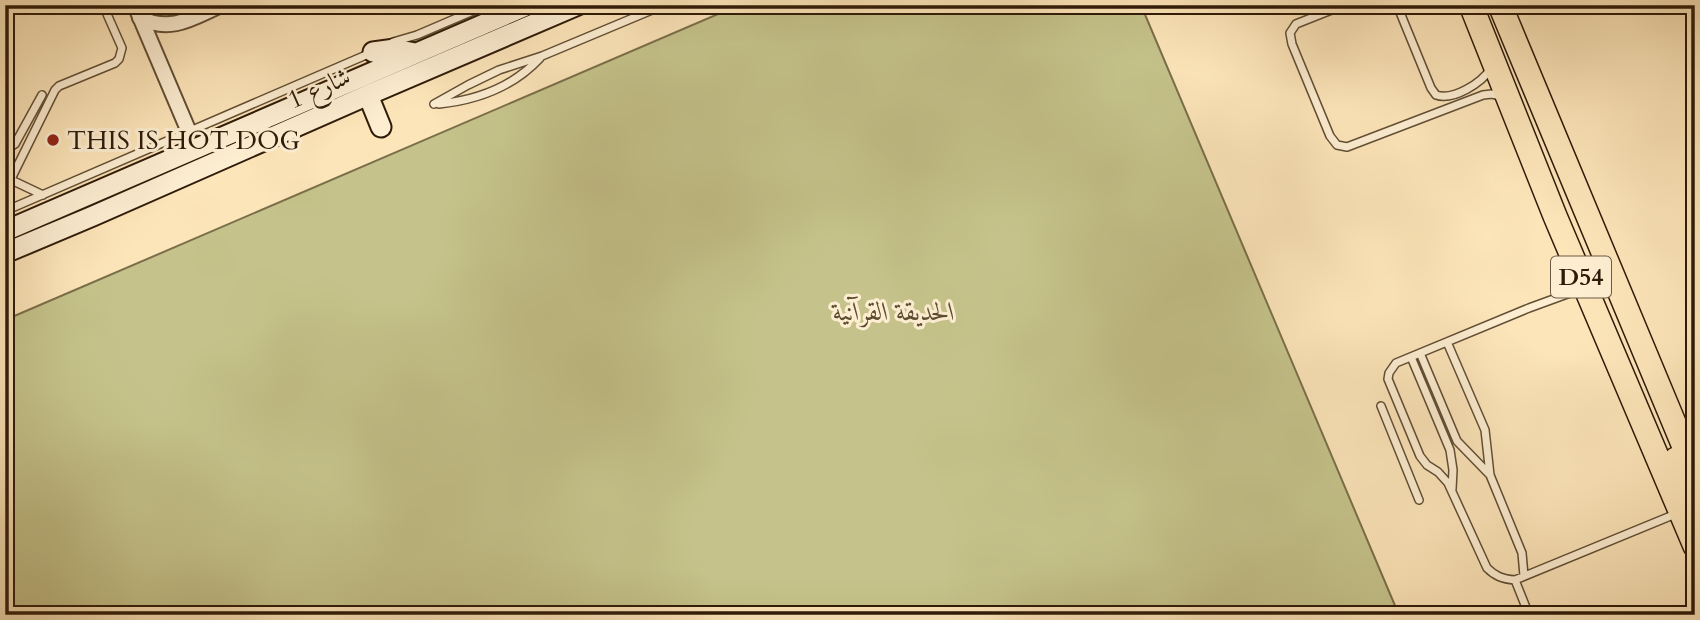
<svg xmlns="http://www.w3.org/2000/svg" width="1700" height="620" viewBox="0 0 1700 620" font-family="Cardo,Amiri,serif">
	<style>
		.green { fill: #c5c38b; stroke: #7a6f4a; stroke-width: 2 }
		.lines { fill: none; stroke-linecap: round; stroke-linejoin: round }
		.lane-casing { stroke: #624e35; stroke-width: 10 }
		.street-casing { stroke: #624e35; stroke-width: 18 }
		.secondary-casing { stroke: #2f1b09; stroke-width: 23 }
		.primary-casing { stroke: #2f1b09; stroke-width: 26 }
		.lane { stroke: #fdeed2; stroke-width: 7 }
		.street { stroke: #fdeed2; stroke-width: 14 }
		.secondary { stroke: #fdeed2; stroke-width: 19 }
		.primary { stroke: #fce5b9; stroke-width: 23 }
		.poi-dot { fill: #8f2418; stroke: #fdeed2; stroke-width: 2.5 }
		.labels { text-anchor: middle; dominant-baseline: central; stroke-width: 6; stroke-linejoin: round; paint-order: stroke }
		.shield { fill: #fdeed2; stroke: #6d5a45; stroke-width: 2 }
		.shield-label { font-size: 24px; font-weight: bold; fill: #2f1b09 }
		.street-label { font-size: 26px; fill: #2f1b09; stroke: #fdeed2 }
		.poi-label { font-size: 26px; fill: #2f1b09; stroke: #fdeed2; text-anchor: start }
		.park-label { font-size: 26px; font-style: italic; fill: #5c4d30; stroke: #fdeed2 }
	</style>
	<rect width="100%" height="100%" fill="#fce5b9"/>
	<filter id="stains"><feTurbulence type="fractalNoise" baseFrequency=".00286" numOctaves="4"/><feColorMatrix values="0 0 0 0 .2 0 0 0 0 .09 0 0 0 0 .02 0 0 0 .5 -.17"/></filter>
	<radialGradient id="worn" r=".72"><stop offset=".6" stop-color="#630" stop-opacity="0"/><stop offset="1" stop-color="#630" stop-opacity=".3"/></radialGradient>
	<!-- green -->
	<path class="green" d="M739 5H1141L1399 615H5V320Z"/>
	<g class="lines">
		<!-- lane casing -->
		<g class="lane-casing">
			<path id="lane" d="M1344 5 1296 24 1290 33 1292 44 1330 136 1337 145 1347 147 1483 95 1492 94 1501 96
				M1397 5 1431 88 1436 95C1453 101 1482 83 1491 68
				M393 42 417 35 487 5
				M434 104 468 85 499 70 542 56 664 5
				M439 104C477 100 513 87 540 58
				M5 151 15 144 42 95
				M5 177 43 195
				M11 179 55 90 59 86 115 63 119 59 122 48 103 5
				M5 211 373 52
				M1581 289 1529 308 1396 363 1389 373 1388 379 1420 456 1427 465 1438 472 1448 483 1487 568C1495 576 1502 579 1515 580L1678 513
				M1447 342 1485 430 1490 475 1522 553 1524 576
				M1420 353 1457 441 1490 475
				M1411 357 1450 450 1453 470 1452 489
				M1381 406 1419 500
				M1515 580 1529 615"/>
		</g>
		<!-- street casing -->
		<g class="street-casing">
			<path id="street" d="M135 5 189 132
				M140 18C171 33 192 18 221 5"/>
		</g>
		<!-- secondary casing -->
		<g class="secondary-casing">
			<path id="secondary" d="M373 52 395 49 415 53
				M368 95 381 127
				M5 231 528 5
				M5 253 93 216 368 95 578 5"/>
		</g>
		<!-- primary casing -->
		<g class="primary-casing">
			<path id="primary" d="M1471 5 1555 216 1695 546
				M1500 5 1695 473
				M1676 459 1695 505"/>
		</g>
		<!-- lane -->
		<use href="#lane" class="lane"/>
		<!-- street -->
		<use href="#street" class="street"/>
		<!-- secondary -->
		<use href="#secondary" class="secondary"/>
		<!-- primary -->
		<use href="#primary" class="primary"/>
	</g>
	<!-- markers -->
	<circle class="poi-dot" cx="53" cy="140" r="7"/>
	<g class="labels">
		<!-- shield labels -->
		<rect class="shield" x="1551" y="256.5" width="60" height="41" rx="5"/>
		<g class="shield-label">
			<text x="1581" y="277">D54</text>
		</g>
		<!-- street labels -->
		<g class="street-label">
			<text transform="translate(319 88) rotate(-24)">شارع 1</text>
		</g>
		<!-- poi labels -->
		<g class="poi-label">
			<text x="67" y="140">THIS IS HOT DOG</text>
		</g>
		<!-- park labels -->
		<g class="park-label">
			<text x="894" y="311">الحديقة القرآنية</text>
		</g>
	</g>
	<!-- margin -->
	<rect width="1700" height="620" fill="none" stroke="#fce5b9" stroke-width="28"/>
	<rect x="7" y="7" width="1686" height="606" fill="none" stroke="#2f1b09" stroke-width="3.5"/>
	<rect x="14" y="14" width="1672" height="592" fill="none" stroke="#2f1b09" stroke-width="2"/>
	<rect width="100%" height="100%" filter="url(#stains)"/>
	<rect width="100%" height="100%" fill="url(#worn)"/>
</svg>
